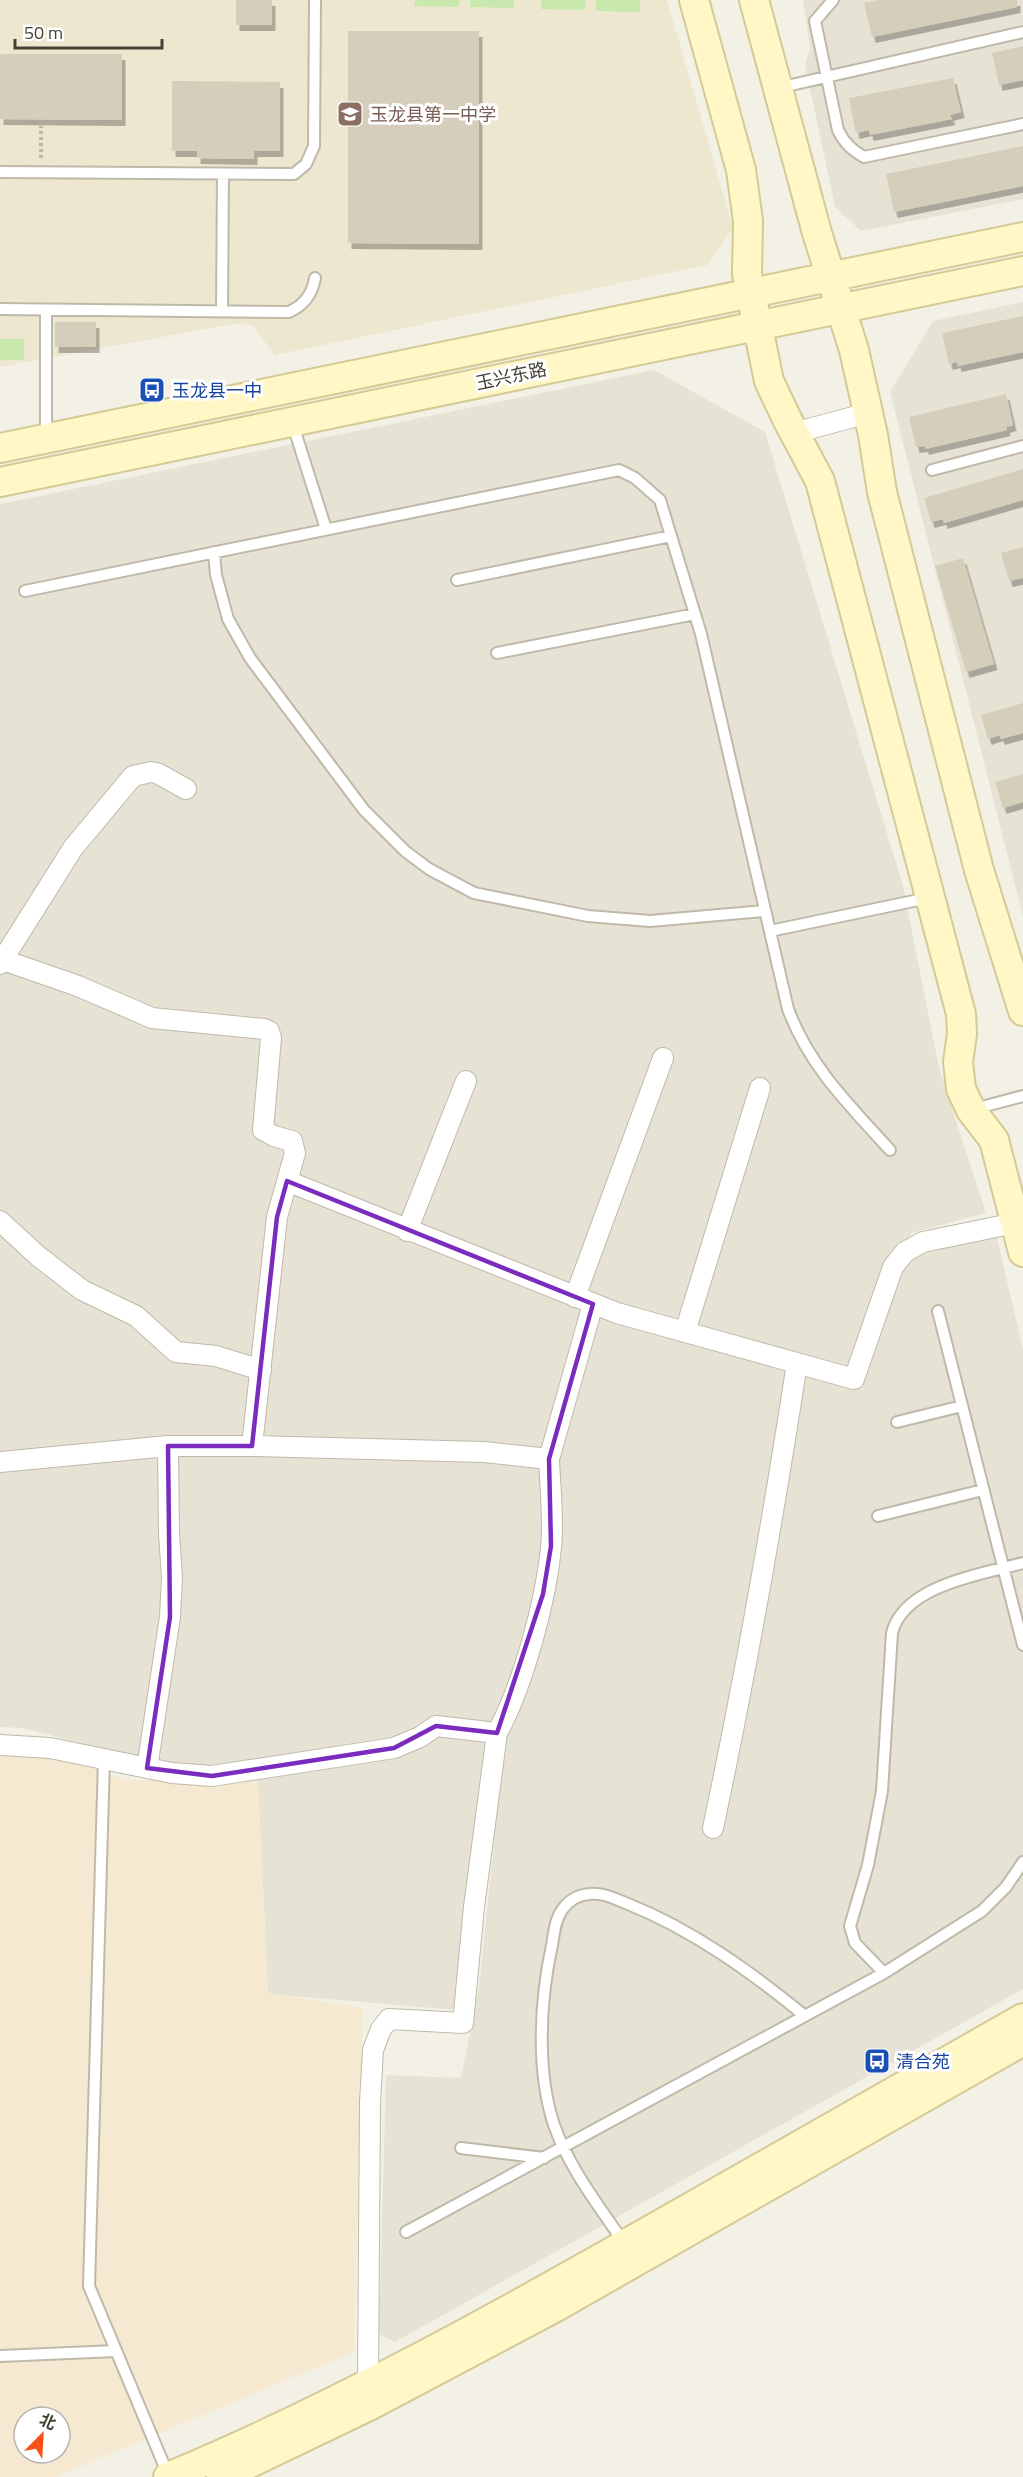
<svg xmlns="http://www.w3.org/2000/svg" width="1023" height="2477" viewBox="0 0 1023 2477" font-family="'Titillium Web','Noto Sans SC',sans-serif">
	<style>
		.residential { fill: #e7e3d4 }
		.commercial { fill: #f5ead1; fill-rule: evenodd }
		.education { fill: #ede7d0 }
		.green { fill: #c8e8ae }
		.building { fill: #d5cebb; filter: url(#shadow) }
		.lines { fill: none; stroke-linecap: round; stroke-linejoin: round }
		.lane-casing { stroke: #bfb9a9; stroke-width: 14 }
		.street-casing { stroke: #bfb9a9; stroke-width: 22 }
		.secondary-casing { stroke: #d4ca96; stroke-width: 32 }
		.path { stroke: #c1b79a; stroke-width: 4; stroke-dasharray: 3 3; stroke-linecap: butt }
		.lane { stroke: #fff; stroke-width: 10 }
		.street { stroke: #fff; stroke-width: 20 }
		.secondary { stroke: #fff7c5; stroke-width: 28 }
		.marked { fill: none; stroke: #7b2cbf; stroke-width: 4.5; stroke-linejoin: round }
		.labels { text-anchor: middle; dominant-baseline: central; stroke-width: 6; stroke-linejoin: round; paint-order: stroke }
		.education-label { font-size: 18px; fill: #785e54; stroke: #fff; text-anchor: start }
		.street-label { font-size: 18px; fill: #464135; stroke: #fff }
		.transit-label { font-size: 18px; fill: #164399; stroke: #fff; text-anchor: start }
	</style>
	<defs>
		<filter id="shadow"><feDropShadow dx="3.5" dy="6" stdDeviation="0" flood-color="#0004"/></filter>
	</defs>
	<rect width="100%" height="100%" fill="#f3f1e6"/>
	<!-- residential -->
	<path class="residential" d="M803 0H1023V199L861 231 835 207 805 65 810 48Z
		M1023 302V916L890 392 933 321Z
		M654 370 765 432 903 886 939 1068 986 1213 911 1233V1258L996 1234 1023 1349V1989L395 2342 379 2334 386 2075 461 2078 479 1987 498 1803 478 1801 456 2010 268 1994 257 1765 184 1770 23 1728 0 1727V504Z"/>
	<!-- commercial -->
	<path class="commercial" d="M0 1755 72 1761 126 1780 258 1781 268 1993 363 2008 354 2352 55 2477H0ZM24 2417H60V2453H24Z"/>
	<!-- education -->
	<path class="education" d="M0 0H667L733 228 707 265 275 355 252 325 232 324 0 367Z"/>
	<!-- green -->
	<path class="green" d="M415 0H459V7L414 6Z
		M470 0H514V8L470 7Z
		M541 0H585V10L541 9Z
		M596 0H640V12L596 11Z
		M0 339H24V360H0Z"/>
	<!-- building -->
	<path class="building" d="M236 0H272V25H236Z
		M879 0H1017V7L872 37 864 3Z
		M348 31H479V244L348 243Z
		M1023 46V80L999 85 992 53Z
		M0 54H122V120L0 119Z
		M953 78 961 112 950 115 952 119 870 135 869 130 856 133 849 98Z
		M172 81 280 82V151H254V159L197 158V151H172Z
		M1023 146V186L894 212 886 174Z
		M1023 316V352L958 366 957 362 949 364 942 333Z
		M55 322H96V347H55Z
		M1006 394 1013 425 1006 427 1007 430 925 449V446L916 447 909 417Z
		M1023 469V500L944 523 943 519 931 522 924 498Z
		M1023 547V578L1009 581 1001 553Z
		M963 558 994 664 966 672 935 566Z
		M1023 703V733L1001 739 1000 735 988 739 981 715Z
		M1023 774V802L1003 808 995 782Z"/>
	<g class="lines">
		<!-- lane casing -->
		<g class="lane-casing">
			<path id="lane" d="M833 0 815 21 838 130C844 143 852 150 864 157L1023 124
				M778 88 1023 32
				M0 172 294 174 306 164 314 146 315 0
				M0 309 289 312C304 305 312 295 315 278
				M222 311 223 174
				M292 422 326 529
				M46 438V310
				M932 470 1023 446
				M214 552 216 575 228 619 250 658 364 810 405 851 429 869 474 893 588 916 650 921 765 911
				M457 580 671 536
				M25 591 619 470 635 478 660 500 701 634 788 1009C809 1066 850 1106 890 1150
				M497 653 695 614
				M770 931 928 898
				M974 1109 1023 1096
				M938 1311 1023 1645
				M897 1422 962 1406
				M878 1516 983 1490
				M104 1758 89 2286 169 2477
				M884 1973 855 1943 850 1926 868 1865 882 1791 892 1633C904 1585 982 1574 1023 1563
				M461 2148 544 2158
				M406 2232 884 1973 982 1911 1006 1887 1023 1862
				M624 2243C599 2206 569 2168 554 2125 536 2071 540 2000 552 1945 554 1933 555 1920 562 1910 568 1901 578 1895 589 1894 603 1892 615 1899 628 1904 693 1930 751 1972 805 2016
				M0 2356 116 2351"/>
		</g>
		<!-- street casing -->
		<g class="street-casing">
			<path id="street" d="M794 433 868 413
				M0 959 78 986 152 1018 264 1029 269 1031 271 1038 263 1130 274 1136 292 1141 295 1153 277 1217 252 1446H168L0 1462
				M0 964 73 848 133 776 151 772 157 773 186 789
				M287 1181 617 1313 854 1379 893 1267 905 1252 923 1242 1015 1223
				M0 1221 38 1256 82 1290 136 1316 176 1352 216 1356 261 1370
				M407 1231 466 1081
				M575 1297 663 1058
				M685 1332 760 1088
				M252 1446 484 1452 549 1459 593 1304
				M0 1745 50 1748 172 1773 212 1776 394 1748 420 1737 436 1726 497 1733
				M147 1768 170 1617 172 1577 169 1534 168 1446
				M713 1828C746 1673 773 1519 797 1363
				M368 2383 370 2102 373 2050 381 2029 389 2019 463 2023 474 1907 497 1733C523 1686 546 1600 551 1547 554 1519 550 1488 549 1459"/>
		</g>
		<!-- secondary casing -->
		<g class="secondary-casing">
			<path id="secondary" d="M694 0 741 170 748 221 747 274 769 381 788 421 820 481 961 1014 962 1034 958 1062 961 1089 971 1110 994 1140 1023 1252
				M754 0 817 233 854 350 873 435 882 492 979 870 1023 1011
				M0 448 1023 237
				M0 482 1023 271
				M168 2477C336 2407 496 2318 654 2228 777 2158 900 2088 1023 2018
				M221 2477 371 2405 554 2308 1023 2041"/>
		</g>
		<!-- path -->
		<path class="path" d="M41 158V126"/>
		<!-- lane -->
		<use href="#lane" class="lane"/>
		<!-- street -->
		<use href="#street" class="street"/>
		<!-- secondary -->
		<use href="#secondary" class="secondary"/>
	</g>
	<!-- marked area -->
	<path class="marked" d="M287 1181 593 1304 549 1459 551 1546 543 1594 497 1733 436 1726 394 1748 212 1776 147 1768 170 1617 168 1446H252L277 1217Z"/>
	<!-- icons -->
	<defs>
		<g id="school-square" transform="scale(1.35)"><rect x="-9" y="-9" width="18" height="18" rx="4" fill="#8d6e63" stroke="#fff"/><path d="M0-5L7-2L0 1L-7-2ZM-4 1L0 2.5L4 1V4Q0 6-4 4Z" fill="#fff"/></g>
		<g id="bus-square" transform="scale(1.35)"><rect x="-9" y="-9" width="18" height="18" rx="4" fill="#1a4fb4" stroke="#fff"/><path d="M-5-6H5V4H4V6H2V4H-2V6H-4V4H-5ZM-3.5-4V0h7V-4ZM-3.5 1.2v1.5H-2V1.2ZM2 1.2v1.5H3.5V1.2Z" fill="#fff"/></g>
	</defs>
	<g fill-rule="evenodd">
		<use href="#school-square" x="350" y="114"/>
		<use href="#bus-square" x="152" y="390"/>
		<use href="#bus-square" x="877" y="2061"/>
	</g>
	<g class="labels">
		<!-- education labels -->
		<g class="education-label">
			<text x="370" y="114">玉龙县第一中学</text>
		</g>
		<!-- street labels -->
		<g class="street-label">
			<text transform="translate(511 376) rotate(-12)">玉兴东路</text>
		</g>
		<!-- transit labels -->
		<g class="transit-label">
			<text x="172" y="390">玉龙县一中</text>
			<text x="896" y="2061">清合苑</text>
		</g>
	</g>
	<!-- north arrow -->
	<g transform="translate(42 2435) rotate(24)"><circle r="28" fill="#ffffff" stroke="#b5b3ae" stroke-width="1.5"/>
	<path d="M0-4.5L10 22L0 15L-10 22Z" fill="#fb5015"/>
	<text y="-9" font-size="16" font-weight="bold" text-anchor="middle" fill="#464135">北</text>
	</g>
	<!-- scale -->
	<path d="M15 39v9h147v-9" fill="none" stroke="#464135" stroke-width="3"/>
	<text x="24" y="39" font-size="18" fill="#464135" stroke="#ffffff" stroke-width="4.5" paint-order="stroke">50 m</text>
</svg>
